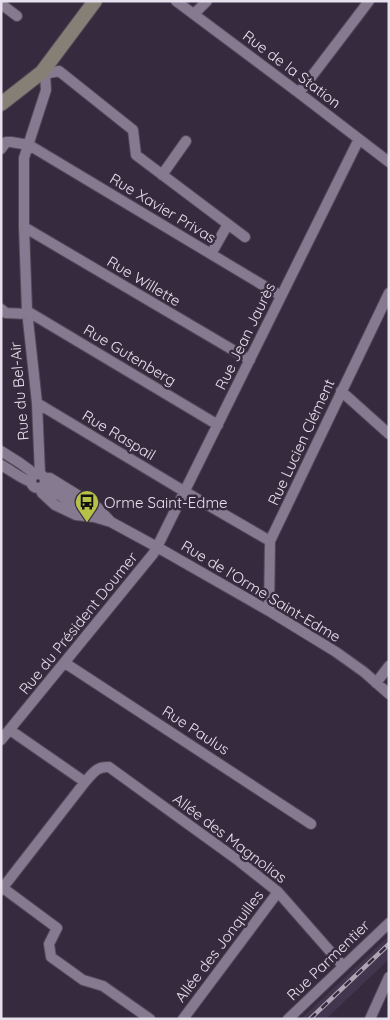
<svg xmlns="http://www.w3.org/2000/svg" width="390" height="1020" viewBox="0 0 390 1020" font-family="Quicksand,sans-serif">
	<style>
		.built { fill: #43354e }
		.lines { fill: none; stroke-linecap: round; stroke-linejoin: round }
		.minor-casing { stroke: #524858; stroke-width: 12 }
		.secondary-casing { stroke: #524858; stroke-width: 16 }
		.minor { stroke: #867a90; stroke-width: 10 }
		.secondary { stroke: #867f76; stroke-width: 14 }
		.rail-casing { stroke: #ada5b4; stroke-width: 4.5 }
		.rail { stroke: #362b3e; stroke-width: 2.5; stroke-dasharray: 8; stroke-linecap: butt }
		.labels { text-anchor: middle; dominant-baseline: central; stroke-width: 5; stroke-linejoin: round; paint-order: stroke }
		.street-label { font-size: 15px; fill: #e7e0ed; stroke: #362b3e }
		.poi-label { font-size: 15px; fill: #e7e0ed; stroke: #362b3e; text-anchor: start }
	</style>
	<rect width="100%" height="100%" fill="#362b3e"/>
	<!-- built -->
	<path class="built" d="M389 936V959L326 1019H301Z"/>
	<g class="lines">
		<!-- minor casing -->
		<g class="minor-casing">
			<path id="minor" d="M176 1 299 93 389 162
				M1 4 17 16
				M194 14 207 1
				M45 74 59 71 133 130 136 155 245 237
				M299 93 369 1
				M1 149 6 142H11L29 145 281 296
				M162 175 186 141
				M24 227 250 360
				M211 254 228 224
				M1 309 6 313 28 314
				M27 311 218 425
				M341 391 389 434
				M37 403 182 490 270 541
				M1 451 20 463 35 474
				M1 465C12 471 20 478 31 482
				M31 481a7 7 0 1 1 14 0a7 7 0 1 1-14 0Z
				M40 474 37 403 27 311 24 227V158L46 90 45 74
				M45 479 50 478 97 507 111 522
				M45 484 58 494 91 516
				M40 489 42 493 55 505 76 515 94 517 111 522 157 547 269 611 336 652 364 672 389 694
				M269 611 270 541 389 293
				M65 663 311 824
				M376 683 389 666
				M1 740 153 554 157 547 359 139
				M85 782C93 773 97 766 109 767L239 861 278 892 343 966
				M3 888 57 928 49 944 51 957 83 980 103 986 150 1019
				M1 890 85 782 10 730
				M183 1019 278 892
				M288 1019 389 923
				M370 1019 389 977"/>
		</g>
		<!-- secondary casing -->
		<g class="secondary-casing">
			<path id="secondary" d="M1 104 42 72 95 1"/>
		</g>
		<!-- minor -->
		<use href="#minor" class="minor"/>
		<!-- secondary -->
		<use href="#secondary" class="secondary"/>
		<!-- rail casing -->
		<g class="rail-casing">
			<path id="rail" d="M310 1019 389 944"/>
		</g>
		<!-- rail -->
		<use href="#rail" class="rail"/>
	</g>
	<!-- icons -->
	<defs>
		<g id="bus-pin" transform="scale(1.25)"><path d="M0 17L-7.5 6A9.5 9.5 0 1 1 7.5 6Z" fill="#b8c147" stroke="#362b3e"/><path d="M-5-6H5V4H4V6H2V4H-2V6H-4V4H-5ZM-3.5-4V0h7V-4ZM-3.5 1.2v1.5H-2V1.2ZM2 1.2v1.5H3.5V1.2Z" fill="#111"/></g>
	</defs>
	<g fill-rule="evenodd">
		<use href="#bus-pin" x="87" y="502"/>
	</g>
	<g class="labels">
		<!-- street labels -->
		<g class="street-label">
			<text transform="translate(292 69) rotate(37)">Rue de la Station</text>
			<text transform="translate(163 208) rotate(31)">Rue Xavier Privas</text>
			<text transform="translate(144 281) rotate(31)">Rue Willette</text>
			<text transform="translate(245 336) rotate(-64)">Rue Jean Jaurès</text>
			<text transform="translate(130 355) rotate(31)">Rue Gutenberg</text>
			<text transform="translate(19 391) rotate(-95)">Rue du Bel-Air</text>
			<text transform="translate(119 435) rotate(31)">Rue Raspail</text>
			<text transform="translate(301 442) rotate(-65)">Rue Lucien Clément</text>
			<text transform="translate(261 591) rotate(31)">Rue de l'Orme Saint-Edme</text>
			<text transform="translate(78 623) rotate(-51)">Rue du Président Doumer</text>
			<text transform="translate(196 730) rotate(33)">Rue Paulus</text>
			<text transform="translate(230 838) rotate(37)">Allée des Magnolias</text>
			<text transform="translate(219 946) rotate(-53)">Allée des Jonquilles</text>
			<text transform="translate(328 960) rotate(-44)">Rue Parmentier</text>
		</g>
		<!-- poi labels -->
		<g class="poi-label">
			<text x="104" y="502">Orme Saint-Edme</text>
		</g>
	</g>
	<!-- border -->
	<rect width="390" height="1020" fill="none" stroke="#e7e0ed" stroke-width="5"/>
</svg>
